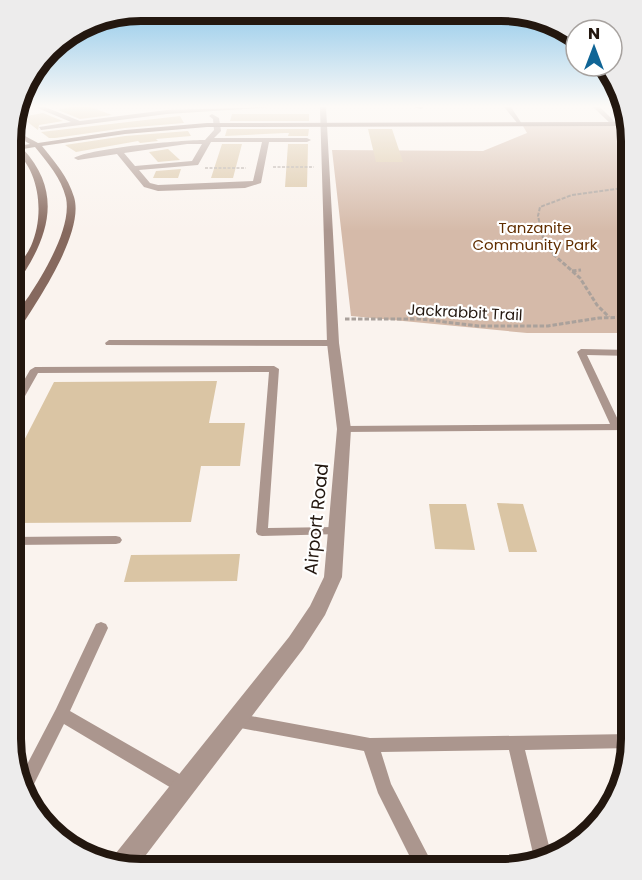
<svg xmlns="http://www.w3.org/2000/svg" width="642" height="880" viewBox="0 0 642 880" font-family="Poppins,sans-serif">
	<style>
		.green { fill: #d5baa9 }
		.building { fill: #dac5a4 }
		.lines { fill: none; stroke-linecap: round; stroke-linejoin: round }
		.path-far2 { stroke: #aaa19b; stroke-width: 1.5; stroke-dasharray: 3 1.5; stroke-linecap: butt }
		.path-far1 { stroke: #aaa19b; stroke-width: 2; stroke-dasharray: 4 1.5; stroke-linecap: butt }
		.path { stroke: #aaa19b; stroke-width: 3; stroke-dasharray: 4.5 2; stroke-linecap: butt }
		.lane { fill: #ab968e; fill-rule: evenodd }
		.street { fill: #ab968e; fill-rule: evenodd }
		.secondary { fill: #86695e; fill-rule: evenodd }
		.labels { text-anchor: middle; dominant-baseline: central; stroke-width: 4.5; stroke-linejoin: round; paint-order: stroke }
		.far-park-label { font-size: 15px; fill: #612e00; stroke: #fff }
		.far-street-label { font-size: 15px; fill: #23170f; stroke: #fff }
		.street-label { font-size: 18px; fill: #23170f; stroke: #fff }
		.rim { fill: none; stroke: #23170f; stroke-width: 8 }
	</style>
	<rect width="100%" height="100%" fill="#faf3ee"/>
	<!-- green -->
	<path class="green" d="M523 126H628L631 141V333H527L351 316 332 150 483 151 527 133Z"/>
	<!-- building -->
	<path class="building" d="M70 107H90L112 115 80 119 58 110Z
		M43 113 63 121 39 125 38 130 21 117Z
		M232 114H309V121H230Z
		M180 116 184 123 125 128 55 138H49L41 132Z
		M227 129H309L308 136H288L289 133H285L225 136Z
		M368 129H392L403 162H376Z
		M188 131 191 136 156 139 158 141 140 143 138 141 76 152 65 145 125 136Z
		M222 144H242L233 178H211Z
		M288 144H308L307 187H285Z
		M168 149 180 160 158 162 149 152Z
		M181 169 178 178H153L156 171Z
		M217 381 209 423H245L240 466H201L191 522 11 523V466L54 382Z
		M497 503 523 504 537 552H509Z
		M429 504H466L475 550 435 549Z
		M240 554 237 581 124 582 131 555Z"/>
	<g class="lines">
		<!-- path-far2 -->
		<path class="path-far2" d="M619 136 631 147
			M273 167H314
			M205 168H246"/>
		<!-- path-far1 -->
		<path class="path-far1" d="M555 255 545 247 538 216 540 207 572 195 631 187"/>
		<!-- path -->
		<path class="path" d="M553 254 580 278 597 305 609 317
			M572 271 581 270
			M345 319H421L478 326H548L599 318 631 317"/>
		<!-- lane -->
		<path class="lane" d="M414 107H423V108L421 109Z
			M109 340H333L337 343 333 346 106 345 105 343Z
			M581 349 631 350V356L587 355 620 424H631V430L344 432 339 429 344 426 610 424 577 352Z
			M274 366 279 369 268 528 336 527 340 528 342 531 340 534 262 536 258 535 256 532 269 372 38 373 16 412 11 415V403L30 370 35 367Z
			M116 536 120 537 122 540 120 543 116 544 11 545V537Z
			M101 622 106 624 108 628 70 711 190 780 192 786 190 792 184 794 178 792 64 724 28 796 24 797 20 778 56 709 96 624Z
			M235 713 370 738 631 734V748L525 750 552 858 535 862 509 750 381 752 391 784 435 869H416L378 793 364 751 235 727 229 725 227 720 229 715Z"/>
		<!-- street -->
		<path class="street" d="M35 107H45L80 121 167 110 275 107 167 114 41 130 39 127 71 122Z
			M320 107H326L339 343 351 429 342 577 325 615 303 649 136 868H124L110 863 112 858 289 637 310 606 324 577 337 429 327 343Z
			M504 107H511L522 124H518Z
			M593 107H600L616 123V125H612Z
			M212 114 219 118 221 131 214 138H307L311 140 307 142H269L261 183 245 188 158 191 144 187 117 154 78 160 74 158C91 148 182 140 205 140L214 130 213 119 209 116ZM211 142H262L253 181 158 185 150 183 139 170 198 165ZM187 144H202L192 161 135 166 124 153Z"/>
		<!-- secondary -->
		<path class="secondary" d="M627 122V126L207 127 125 134 42 146C55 162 68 177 74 197 85 233 36 303 17 333L11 337C11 318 19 310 29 296 44 273 72 227 66 198 61 178 48 163 35 147L23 149C66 195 46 243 15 286L11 287C11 271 24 261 31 246 45 215 40 169 12 148V143L18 146 30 144 12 134V129L38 143 125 130 207 123Z"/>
	</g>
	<!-- sky -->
	<linearGradient id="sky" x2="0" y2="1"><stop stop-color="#8fc8ea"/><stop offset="0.46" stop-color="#fdfaf7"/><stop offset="1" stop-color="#fdfaf7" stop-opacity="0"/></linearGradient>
	<rect width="642" height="231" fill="url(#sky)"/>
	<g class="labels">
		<!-- far-park labels -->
		<g class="far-park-label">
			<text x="535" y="227">Tanzanite<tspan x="535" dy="17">Community Park</tspan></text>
		</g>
		<!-- far-street labels -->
		<g class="far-street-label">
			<text transform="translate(465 312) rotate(3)">Jackrabbit Trail</text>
		</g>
		<!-- street labels -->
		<g class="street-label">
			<text transform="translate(316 519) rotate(-84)">Airport Road</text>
		</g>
	</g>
	<!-- crop -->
	<path d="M0 0H642V880H0ZM141 21H501A120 120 0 0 1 621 141V739A120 120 0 0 1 501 859H141A120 120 0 0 1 21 739V141A120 120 0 0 1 141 21Z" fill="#edecec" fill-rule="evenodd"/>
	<path class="rim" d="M141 21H501A120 120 0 0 1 621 141V739A120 120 0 0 1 501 859H141A120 120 0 0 1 21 739V141A120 120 0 0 1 141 21Z"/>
	<!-- north arrow -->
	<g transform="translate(594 48)"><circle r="28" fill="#ffffff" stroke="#a7a29f" stroke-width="1.5"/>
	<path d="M0-4.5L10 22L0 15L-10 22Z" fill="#106596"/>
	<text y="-9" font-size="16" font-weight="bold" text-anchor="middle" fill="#23170f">N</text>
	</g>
</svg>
